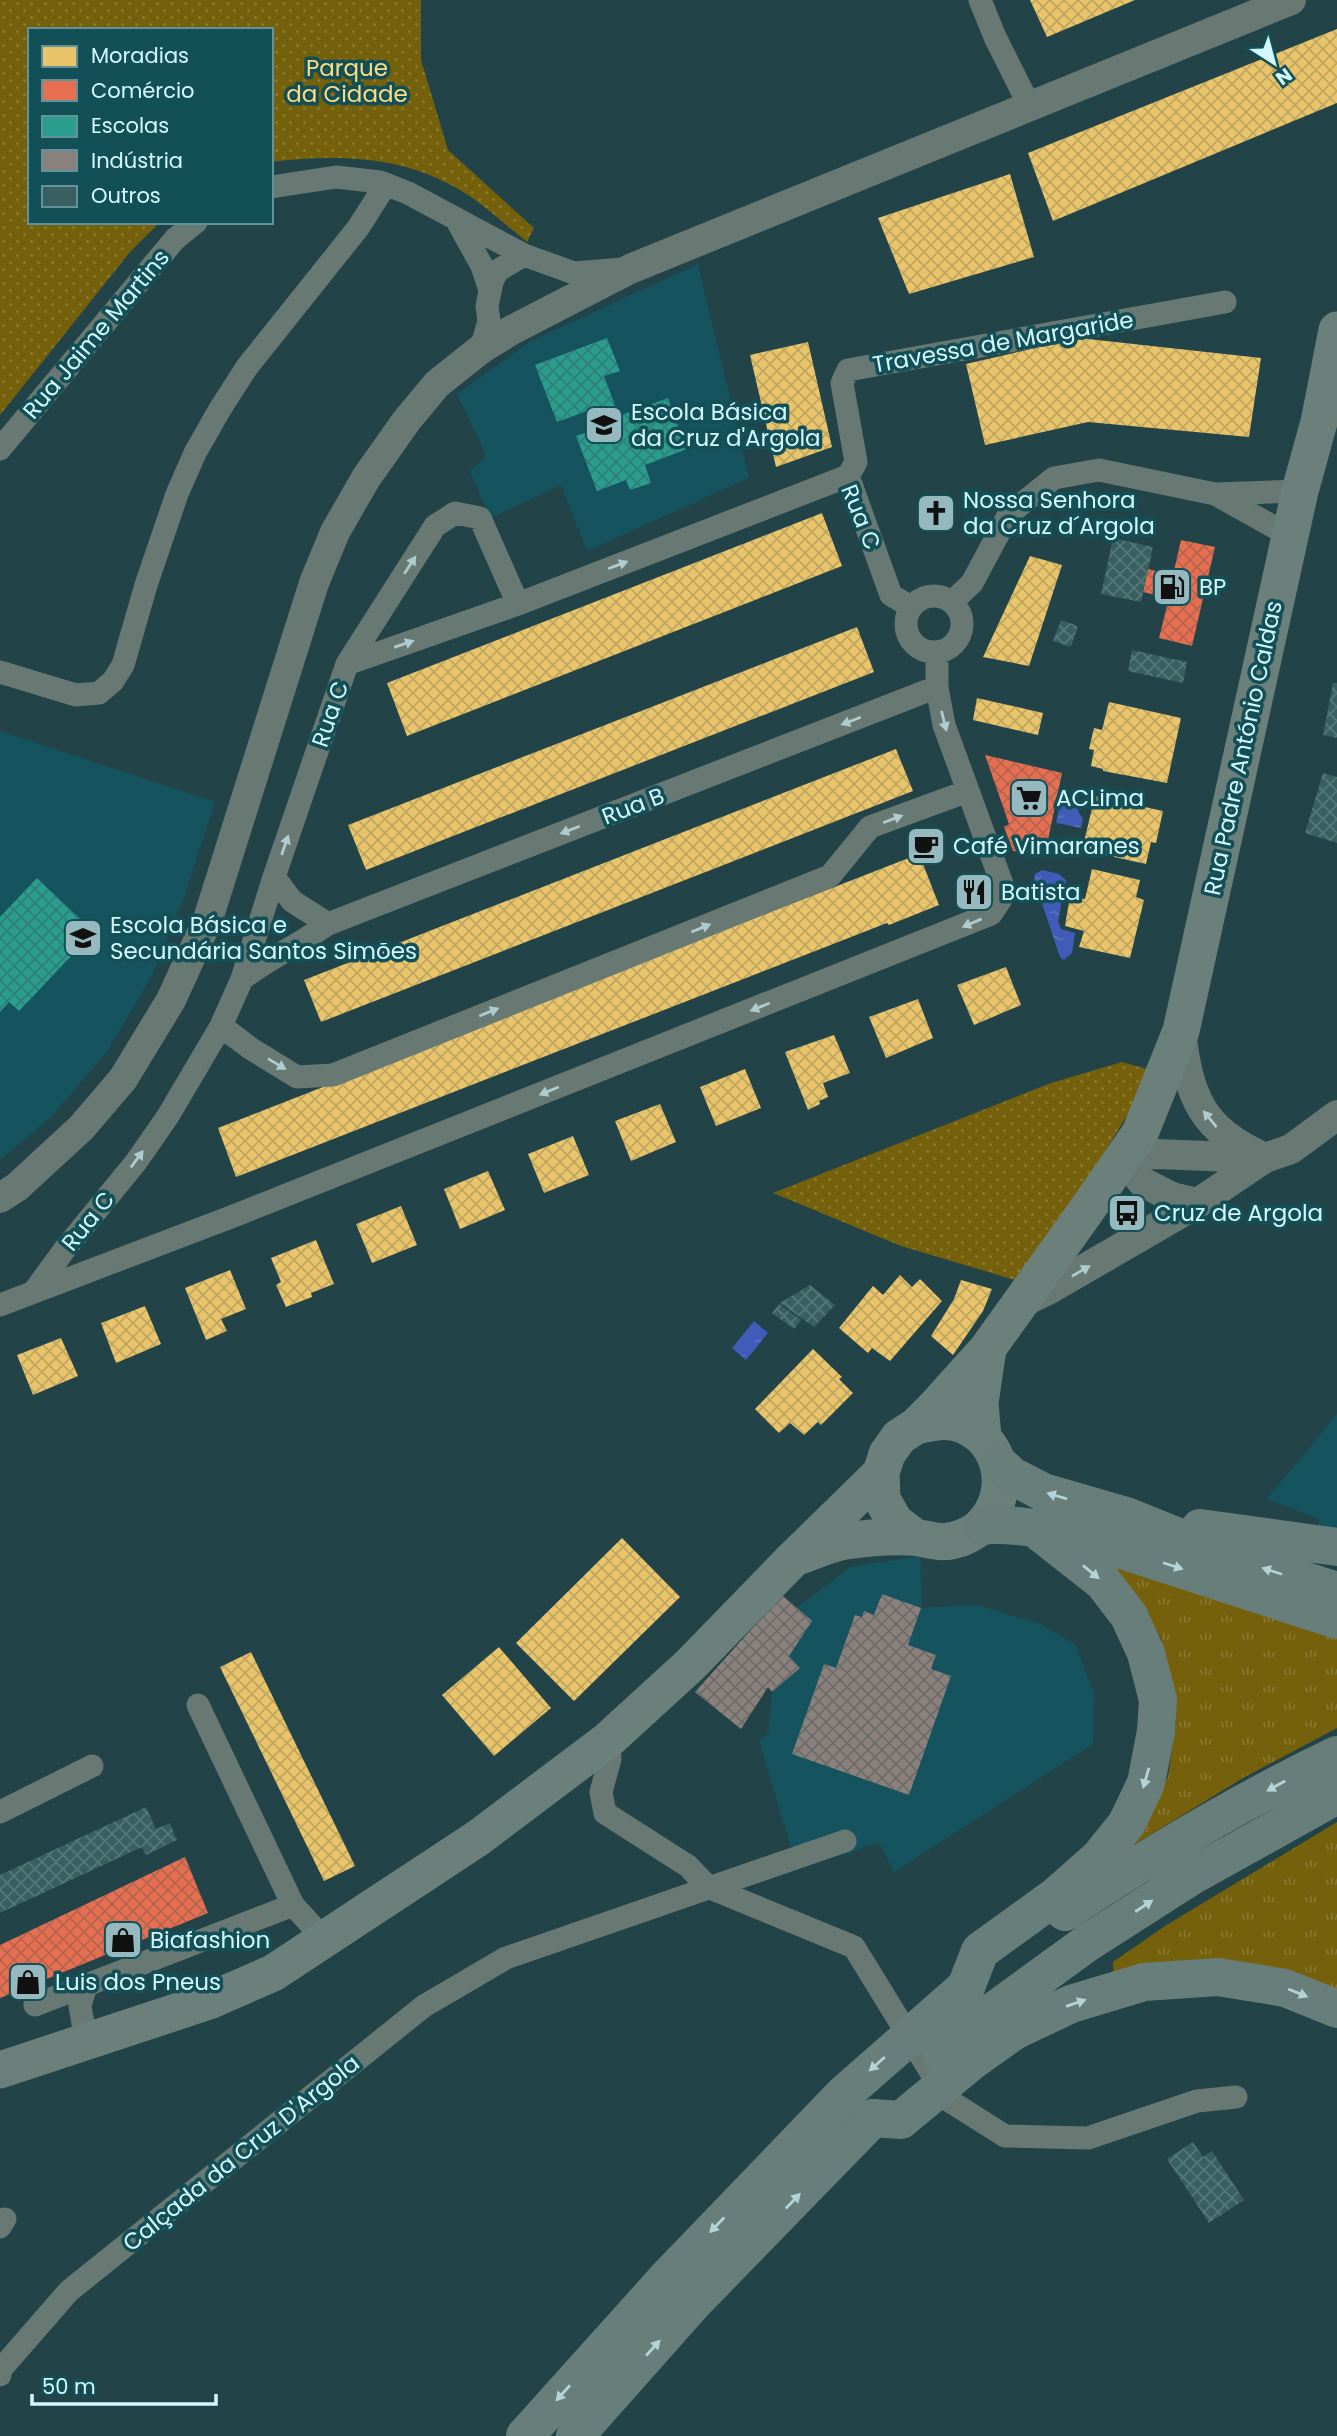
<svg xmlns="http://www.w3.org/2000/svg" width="1337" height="2436" viewBox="0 0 1337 2436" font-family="Poppins,sans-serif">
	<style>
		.built { fill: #15545e }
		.grass { fill: url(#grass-tufts) }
		.park { fill: url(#park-dots) }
		.water { fill: url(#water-ripples) }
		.homes { fill: url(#homes-cross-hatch) }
		.shops { fill: url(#shops-cross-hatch) }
		.schools { fill: url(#schools-cross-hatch) }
		.industry { fill: url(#industry-cross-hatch) }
		.building { fill: url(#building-cross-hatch) }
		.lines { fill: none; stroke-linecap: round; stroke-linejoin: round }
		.minor { stroke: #687873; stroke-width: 23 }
		.tertiary { stroke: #687873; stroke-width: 30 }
		.primary { stroke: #6b807b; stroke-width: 37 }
		.trunk { stroke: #687e7a; stroke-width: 38 }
		.trunk-bridge { stroke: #687e7a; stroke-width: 38 }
		.oneway { fill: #aecbce }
		.oneway2 { fill: #b3d3d7 }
		.labels { text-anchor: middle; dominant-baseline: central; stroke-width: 7; stroke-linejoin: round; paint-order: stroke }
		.park-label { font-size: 23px; fill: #fddb82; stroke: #134f57 }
		.street-label { font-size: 23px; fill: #d3f8ff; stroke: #134f57 }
		.poi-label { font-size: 23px; fill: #d3f8ff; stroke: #134f57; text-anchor: start }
	</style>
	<defs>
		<pattern id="grass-tufts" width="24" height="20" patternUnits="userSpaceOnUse" patternTransform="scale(1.75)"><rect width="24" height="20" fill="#75600b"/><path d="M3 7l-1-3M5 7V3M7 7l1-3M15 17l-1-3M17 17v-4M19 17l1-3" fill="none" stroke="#887830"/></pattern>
		<pattern id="park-dots" width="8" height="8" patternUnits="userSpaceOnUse" patternTransform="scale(1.75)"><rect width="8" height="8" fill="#75600b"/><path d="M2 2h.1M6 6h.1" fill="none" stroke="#887830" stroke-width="1.8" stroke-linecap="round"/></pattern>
		<pattern id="water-ripples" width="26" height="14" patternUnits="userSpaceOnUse" patternTransform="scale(1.75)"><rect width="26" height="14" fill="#405bb8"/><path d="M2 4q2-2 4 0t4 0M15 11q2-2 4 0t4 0" fill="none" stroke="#5b73c3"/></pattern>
		<pattern id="homes-cross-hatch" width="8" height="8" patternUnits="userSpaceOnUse" patternTransform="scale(1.75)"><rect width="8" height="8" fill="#e9c46a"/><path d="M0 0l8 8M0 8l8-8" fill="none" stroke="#bea662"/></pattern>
		<pattern id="shops-cross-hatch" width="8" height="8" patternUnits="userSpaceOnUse" patternTransform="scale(1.75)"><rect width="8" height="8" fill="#e76f51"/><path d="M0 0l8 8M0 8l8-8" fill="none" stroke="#b56450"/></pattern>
		<pattern id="schools-cross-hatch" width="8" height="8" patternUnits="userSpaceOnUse" patternTransform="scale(1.75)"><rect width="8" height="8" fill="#2a9d8f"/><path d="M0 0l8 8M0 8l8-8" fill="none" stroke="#318078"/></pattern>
		<pattern id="industry-cross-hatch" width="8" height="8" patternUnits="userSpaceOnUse" patternTransform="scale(1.75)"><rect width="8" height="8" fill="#8a817c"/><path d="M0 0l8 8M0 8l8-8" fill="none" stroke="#6c6b69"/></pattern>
		<pattern id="building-cross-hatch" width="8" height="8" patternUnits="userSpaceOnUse" patternTransform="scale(1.75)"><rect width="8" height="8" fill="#395f60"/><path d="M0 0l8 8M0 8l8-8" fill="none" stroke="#557778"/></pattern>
	</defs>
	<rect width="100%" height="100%" fill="#224348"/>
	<!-- built -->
	<path class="built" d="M698 264 749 478 587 551 561 485 491 518 470 472 486 455 457 394 531 341Z
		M0 731 215 802 183 900 151 977 107 1052 51 1117 0 1160Z
		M1337 1414V1529L1318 1528 1319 1519 1267 1499Z
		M920 1556 922 1608 977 1605 1040 1624 1075 1644 1094 1694 1093 1744 894 1872 879 1842 844 1855 842 1834 791 1848 759 1740 768 1734 772 1692 800 1668 789 1656 797 1608 850 1567Z"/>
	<!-- grass -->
	<path class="grass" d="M1110 1566 1337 1637V1728L1243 1778 1132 1846 1168 1777 1176 1720 1161 1638 1138 1600Z
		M1337 1822V1997L1114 1979 1113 1962 1165 1926Z"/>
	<!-- park -->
	<path class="park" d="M0 0H421V60L448 150 534 228 527 242C501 221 475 196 445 182 391 155 330 155 271 162V30H30V222H160L130 252 0 415Z
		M1122 1062 1154 1071 1025 1283 901 1246 773 1193 1051 1083Z"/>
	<!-- water -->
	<path class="water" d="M1063 791 1078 796C1078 805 1076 812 1083 818L1081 828 1056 823Z
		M1042 870 1059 874 1066 880 1058 921 1061 929 1075 933 1072 953 1064 960 1060 957 1034 880 1035 874Z
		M754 1321 768 1333 746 1360 732 1348Z"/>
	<!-- homes -->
	<path class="homes" d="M1030 0H1135L1047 37Z
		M1337 29V103L1053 221 1028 153Z
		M1010 174 1034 257 909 294 878 218Z
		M1079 338 1261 358 1249 437 1088 422 985 445 966 364Z
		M808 342 832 447 776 467 750 355Z
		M822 513 842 566 407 736 387 683Z
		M1030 556 1062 565 1029 666 983 657Z
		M857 627 874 672 366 870 348 825Z
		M977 698 1043 713 1038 735 973 720Z
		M1109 702 1181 718 1167 783 1103 771V769L1091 766 1094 750 1089 749 1094 728 1102 730Z
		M896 749 913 791 321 1022 304 980Z
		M1095 796 1163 811 1156 843 1151 842 1146 864 1082 850Z
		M919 854 939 905 889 925 887 923 236 1177 218 1128Z
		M1092 869 1140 880 1136 897 1144 900 1130 958 1079 947 1084 931 1065 926 1070 896 1085 899Z
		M1006 967 1021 1005 974 1025 957 985Z
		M918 999 933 1038 886 1058 869 1017Z
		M834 1035 850 1073 823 1083 828 1097 819 1101 820 1104 808 1110 785 1052Z
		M745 1069 761 1108 716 1126 700 1087Z
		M660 1104 676 1142 631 1161 615 1121Z
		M573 1136 589 1175 544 1193 528 1154Z
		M488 1171 505 1210 460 1229 444 1189Z
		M401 1206 417 1245 372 1263 356 1224Z
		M316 1240 334 1284 311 1293 312 1297 286 1307 276 1285 281 1282 271 1258Z
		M230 1270 246 1309 221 1319 227 1331 206 1340 185 1288Z
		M900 1275 912 1287 920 1279 942 1301 890 1361 872 1348 868 1353 839 1328 873 1286 883 1295Z
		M961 1280 992 1289 983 1311 953 1355 931 1336 954 1299Z
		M145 1306 161 1344 116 1363 101 1323Z
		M61 1338 78 1376 33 1395 17 1355Z
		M813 1349 842 1377 839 1379 853 1393 821 1425 818 1422 804 1435 790 1423 779 1433 755 1409Z
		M622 1538 680 1597 574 1701 516 1643Z
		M499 1647 551 1708 494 1756 442 1695Z
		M251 1652 355 1866 324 1881 220 1667Z"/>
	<!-- shops -->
	<path class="shops" d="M1181 540 1215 547 1192 646 1159 638 1169 598 1143 592 1148 569 1173 575Z
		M985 755 1062 773 1045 854 1013 851 1004 827 1009 824Z
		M185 1857 208 1913 0 1998V1945Z"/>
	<!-- schools -->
	<path class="schools" d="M607 338 620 371 604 376 619 416 668 398 687 449 645 465 651 483 630 490 626 480 597 491 576 436 594 430 587 411 557 422 535 365Z
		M37 878 94 932 19 1011 9 1002 0 1012V917Z"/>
	<!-- industry -->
	<path class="industry" d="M882 1594 921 1608 908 1645 936 1655 931 1669 951 1676 909 1795 792 1754 824 1664 836 1668 855 1615 862 1617 864 1611 874 1615Z
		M782 1595 812 1621 789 1656 800 1668 772 1692 768 1687 741 1729 695 1692Z"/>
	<!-- building -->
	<path class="building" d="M1113 538 1153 547 1141 602 1101 594Z
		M1061 620 1078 626 1071 647 1053 641Z
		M1132 650 1187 662 1183 683 1128 671Z
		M1333 683H1337V738L1323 735Z
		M1323 773 1337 777V843L1305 833Z
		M810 1285 835 1305 814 1327 780 1303Z
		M779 1304 801 1320 794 1329 772 1313Z
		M146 1807 156 1829 170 1823 177 1840 146 1855 142 1847 0 1913V1875Z
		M1193 2142 1203 2157 1212 2151 1244 2200 1209 2223 1167 2159Z"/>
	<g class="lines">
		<!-- minor -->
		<path class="minor" d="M980 0 995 37 1030 107
			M271 187 336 177 380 182 408 193 524 255 574 273 623 269
			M456 219 482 266 490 290
			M481 349 489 321 487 306 492 282 497 271 524 255
			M0 449 175 239 196 222
			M848 476 856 462 842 383 848 370 1225 302
			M848 476 891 595 911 607
			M1215 494 1290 536
			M906 624a28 28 0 1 1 56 0a28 28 0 1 1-56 0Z
			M952 602 972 583 1009 514 1054 478 1099 470 1215 494 1300 491
			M347 664 435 526 455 513 480 518 518 604
			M0 672 76 695 99 693 113 681 123 665 146 585 177 494 195 453 220 409 247 367 358 228 386 184
			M274 877 292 901 328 924
			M242 979C270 958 300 944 328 924L937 687
			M221 1026 250 1048 297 1077 333 1075 830 876 870 827 968 791
			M35 1290 65 1249 136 1162 168 1116 221 1026 242 979 274 877 347 664 518 604 848 476
			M0 1305 231 1217 991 914 1001 899 1002 884 944 725 937 687V653
			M198 1705 293 1905 325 1940
			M608 1740 610 1759 601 1792 605 1813 688 1866 708 1887 854 1947 948 2100 1005 2136 1088 2138 1197 2101 1236 2097
			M0 1812 92 1766
			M35 2005 293 1905
			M86 2041 80 2006 86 1985
			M0 2227 5 2219
			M0 2375 1 2369 69 2291 424 2006 506 1958 845 1841"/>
		<!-- tertiary -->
		<path class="tertiary" d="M1181 1031C1189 1098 1201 1129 1265 1158
			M1123 1157 1157 1154 1258 1158
			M1123 1157 1142 1182 1172 1197 1198 1203
			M0 1198 17 1187 81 1128 123 1079 171 1000 208 919 314 583 335 532 366 478 407 420 437 384 481 349 510 331 630 269 1291 0
			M1021 1303 1048 1290 1198 1203 1265 1158 1291 1149 1337 1115"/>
		<!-- primary -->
		<path class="primary" d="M983 1438 980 1403 988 1348
			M915 1537 895 1522 882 1499 881 1473 887 1454 899 1437 916 1426 935 1407 988 1348 1086 1211 1140 1133 1181 1031 1300 491 1319 422 1337 330
			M800 1556C815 1551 831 1543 846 1541 867 1538 889 1536 910 1537 919 1537 927 1540 936 1541 952 1544 974 1535 984 1523 1012 1492 1003 1442 963 1425 948 1419 932 1422 916 1426
			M0 2070 209 2001 273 1973 478 1838 608 1740 690 1665 793 1559 881 1473"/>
		<!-- trunk -->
		<path class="trunk" d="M999 1464 1012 1476 1043 1492 1126 1516 1221 1554 1337 1591
			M982 1526C1009 1522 1034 1530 1060 1530L1337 1620
			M1200 1528 1337 1547
			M1065 1912C1152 1854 1243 1800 1337 1755
			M966 1987 980 1951 1056 1896 1099 1858 1127 1823 1146 1783 1156 1731 1158 1700 1146 1653 1129 1616 1103 1582 1037 1530
			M987 2016 1087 1943 1190 1877 1337 1795
			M1014 2031 1071 2004 1144 1982 1218 1977 1285 1988 1337 2009
			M575 2436 694 2302 873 2118"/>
		<!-- trunk-bridge -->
		<path class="trunk-bridge" d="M941 2055 987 2016
			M873 2118 901 2120 972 2061 1014 2031
			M525 2436 666 2279 844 2094 966 1987"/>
	</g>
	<!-- one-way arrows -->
	<defs><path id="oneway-solid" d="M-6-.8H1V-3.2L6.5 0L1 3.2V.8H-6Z" transform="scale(1.75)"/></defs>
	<g class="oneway">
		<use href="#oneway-solid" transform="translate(410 565) rotate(-57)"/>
		<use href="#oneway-solid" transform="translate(618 565) rotate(-21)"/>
		<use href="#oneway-solid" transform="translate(404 644) rotate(-19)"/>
		<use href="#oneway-solid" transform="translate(851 721) rotate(159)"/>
		<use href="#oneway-solid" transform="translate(944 721) rotate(76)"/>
		<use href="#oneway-solid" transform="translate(893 819) rotate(-21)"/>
		<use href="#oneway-solid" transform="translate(570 830) rotate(159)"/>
		<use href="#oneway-solid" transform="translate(285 845) rotate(-71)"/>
		<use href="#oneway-solid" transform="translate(972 923) rotate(157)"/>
		<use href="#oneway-solid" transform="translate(701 928) rotate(-22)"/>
		<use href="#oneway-solid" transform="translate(760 1007) rotate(158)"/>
		<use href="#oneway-solid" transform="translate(489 1012) rotate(-22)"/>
		<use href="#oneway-solid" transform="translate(277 1064) rotate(31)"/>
		<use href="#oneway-solid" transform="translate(549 1091) rotate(158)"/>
		<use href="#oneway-solid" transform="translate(1210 1119) rotate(-129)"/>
		<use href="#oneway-solid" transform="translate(137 1159) rotate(-54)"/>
		<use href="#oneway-solid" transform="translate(1081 1271) rotate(-30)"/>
	</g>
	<g class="oneway2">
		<use href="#oneway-solid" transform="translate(1057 1496) rotate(-164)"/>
		<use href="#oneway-solid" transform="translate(1173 1566) rotate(18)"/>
		<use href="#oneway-solid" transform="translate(1272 1571) rotate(-162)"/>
		<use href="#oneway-solid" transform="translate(1091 1572) rotate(39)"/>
		<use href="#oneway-solid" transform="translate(1146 1778) rotate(106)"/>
		<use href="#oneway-solid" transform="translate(1276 1786) rotate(151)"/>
		<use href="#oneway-solid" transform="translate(1144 1906) rotate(-33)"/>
		<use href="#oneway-solid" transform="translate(1298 1993) rotate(22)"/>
		<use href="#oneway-solid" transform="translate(1076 2003) rotate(-19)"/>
		<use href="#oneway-solid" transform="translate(877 2064) rotate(138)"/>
		<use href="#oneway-solid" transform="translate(793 2201) rotate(-46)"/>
		<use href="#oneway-solid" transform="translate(717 2225) rotate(134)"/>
		<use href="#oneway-solid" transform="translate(653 2348) rotate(-48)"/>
		<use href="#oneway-solid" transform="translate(563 2393) rotate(132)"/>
	</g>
	<!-- icons -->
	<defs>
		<g id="school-square" transform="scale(2.0125)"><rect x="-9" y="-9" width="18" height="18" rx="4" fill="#95b9bf" stroke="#134f57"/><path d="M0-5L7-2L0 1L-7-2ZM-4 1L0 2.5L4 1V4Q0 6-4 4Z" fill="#111"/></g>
		<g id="church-square" transform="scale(2.0125)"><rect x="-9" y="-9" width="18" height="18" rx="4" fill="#95b9bf" stroke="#134f57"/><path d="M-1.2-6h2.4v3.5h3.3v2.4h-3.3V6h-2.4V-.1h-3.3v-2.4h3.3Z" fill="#111"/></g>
		<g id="fuel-square" transform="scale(2.0125)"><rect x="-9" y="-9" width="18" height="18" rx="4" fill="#95b9bf" stroke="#134f57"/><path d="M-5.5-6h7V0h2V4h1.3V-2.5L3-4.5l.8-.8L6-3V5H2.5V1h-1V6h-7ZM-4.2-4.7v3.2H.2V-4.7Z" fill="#111"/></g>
		<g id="supermarket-square" transform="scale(2.0125)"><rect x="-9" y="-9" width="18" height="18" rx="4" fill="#95b9bf" stroke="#134f57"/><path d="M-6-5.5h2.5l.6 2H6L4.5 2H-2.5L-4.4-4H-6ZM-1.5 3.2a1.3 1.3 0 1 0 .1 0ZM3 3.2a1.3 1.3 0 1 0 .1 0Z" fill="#111"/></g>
		<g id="cafe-square" transform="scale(2.0125)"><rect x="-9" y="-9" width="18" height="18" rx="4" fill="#95b9bf" stroke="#134f57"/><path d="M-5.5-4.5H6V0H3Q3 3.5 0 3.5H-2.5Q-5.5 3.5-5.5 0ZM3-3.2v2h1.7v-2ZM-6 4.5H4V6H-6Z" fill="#111"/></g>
		<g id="restaurant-square" transform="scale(2.0125)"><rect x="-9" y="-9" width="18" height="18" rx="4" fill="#95b9bf" stroke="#134f57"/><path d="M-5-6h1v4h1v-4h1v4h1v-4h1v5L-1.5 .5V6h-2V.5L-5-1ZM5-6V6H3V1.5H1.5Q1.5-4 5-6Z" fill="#111"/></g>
		<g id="bus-square" transform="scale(2.0125)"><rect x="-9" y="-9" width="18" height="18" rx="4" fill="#95b9bf" stroke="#134f57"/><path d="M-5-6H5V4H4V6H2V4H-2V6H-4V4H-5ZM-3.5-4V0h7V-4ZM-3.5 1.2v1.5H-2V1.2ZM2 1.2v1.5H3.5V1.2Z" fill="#111"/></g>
		<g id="shop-square" transform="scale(2.0125)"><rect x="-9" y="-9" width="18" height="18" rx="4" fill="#95b9bf" stroke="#134f57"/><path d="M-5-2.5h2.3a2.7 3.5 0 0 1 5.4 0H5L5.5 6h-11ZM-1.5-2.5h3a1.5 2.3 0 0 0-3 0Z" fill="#111"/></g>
	</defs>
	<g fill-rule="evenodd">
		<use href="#school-square" x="604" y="425"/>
		<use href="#church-square" x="936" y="513"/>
		<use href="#fuel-square" x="1172" y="587"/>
		<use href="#supermarket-square" x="1029" y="798"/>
		<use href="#cafe-square" x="926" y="846"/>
		<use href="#restaurant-square" x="974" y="892"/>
		<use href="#school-square" x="83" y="938"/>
		<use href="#bus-square" x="1127" y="1213"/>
		<use href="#shop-square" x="123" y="1940"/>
		<use href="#shop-square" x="28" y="1982"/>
	</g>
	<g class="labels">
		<!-- park labels -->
		<g class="park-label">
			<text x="347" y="68">Parque<tspan x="347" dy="26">da Cidade</tspan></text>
		</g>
		<!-- street labels -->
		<g class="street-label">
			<text transform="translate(96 334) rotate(-50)">Rua Jaime Martins</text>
			<text transform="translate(1003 342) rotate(-10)">Travessa de Margaride</text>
			<text transform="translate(861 517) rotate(68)">Rua C</text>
			<text transform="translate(330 714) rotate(-71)">Rua C</text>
			<text transform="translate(1243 748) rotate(-78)">Rua Padre António Caldas</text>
			<text transform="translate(633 806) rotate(-21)">Rua B</text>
			<text transform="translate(88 1221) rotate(-51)">Rua C</text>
			<text transform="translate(241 2153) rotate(-39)">Calçada da Cruz D'Argola</text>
		</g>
		<!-- poi labels -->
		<g class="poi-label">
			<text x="631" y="412">Escola Básica<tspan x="631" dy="26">da Cruz d'Argola</tspan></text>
			<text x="963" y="500">Nossa Senhora<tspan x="963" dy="26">da Cruz d´Argola</tspan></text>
			<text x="1199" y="587">BP</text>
			<text x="1056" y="798">ACLima</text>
			<text x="953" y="846">Café Vimaranes</text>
			<text x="1001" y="892">Batista</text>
			<text x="110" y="925">Escola Básica e<tspan x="110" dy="26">Secundária Santos Simões</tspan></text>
			<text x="1154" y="1213">Cruz de Argola</text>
			<text x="150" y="1940">Biafashion</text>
			<text x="55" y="1982">Luis dos Pneus</text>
		</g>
	</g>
	<!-- legend -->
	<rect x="28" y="28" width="245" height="196" fill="#134f57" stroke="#60939a" stroke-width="2"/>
	<rect x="42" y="46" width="35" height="21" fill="#e9c46a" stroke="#60939a" stroke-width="2"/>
	<text x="91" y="63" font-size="21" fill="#d3f8ff">Moradias</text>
	<rect x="42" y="80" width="35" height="21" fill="#e76f51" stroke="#60939a" stroke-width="2"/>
	<text x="91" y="98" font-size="21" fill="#d3f8ff">Comércio</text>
	<rect x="42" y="116" width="35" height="21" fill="#2a9d8f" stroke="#60939a" stroke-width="2"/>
	<text x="91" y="133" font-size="21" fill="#d3f8ff">Escolas</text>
	<rect x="42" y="150" width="35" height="21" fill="#8a817c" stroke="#60939a" stroke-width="2"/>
	<text x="91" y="168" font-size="21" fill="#d3f8ff">Indústria</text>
	<rect x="42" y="186" width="35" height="21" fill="#395f60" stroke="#60939a" stroke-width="2"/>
	<text x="91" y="203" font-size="21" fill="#d3f8ff">Outros</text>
	<!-- north arrow -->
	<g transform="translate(1274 63) rotate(144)" stroke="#134f57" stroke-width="5" paint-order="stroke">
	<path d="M0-5L12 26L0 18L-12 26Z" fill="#d3f8ff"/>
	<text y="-10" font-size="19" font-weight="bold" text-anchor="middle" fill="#d3f8ff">N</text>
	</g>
	<!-- scale -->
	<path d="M32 2394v10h184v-10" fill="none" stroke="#d3f8ff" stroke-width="3.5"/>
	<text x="42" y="2394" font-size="21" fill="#d3f8ff" stroke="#134f57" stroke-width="5" paint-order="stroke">50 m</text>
</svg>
